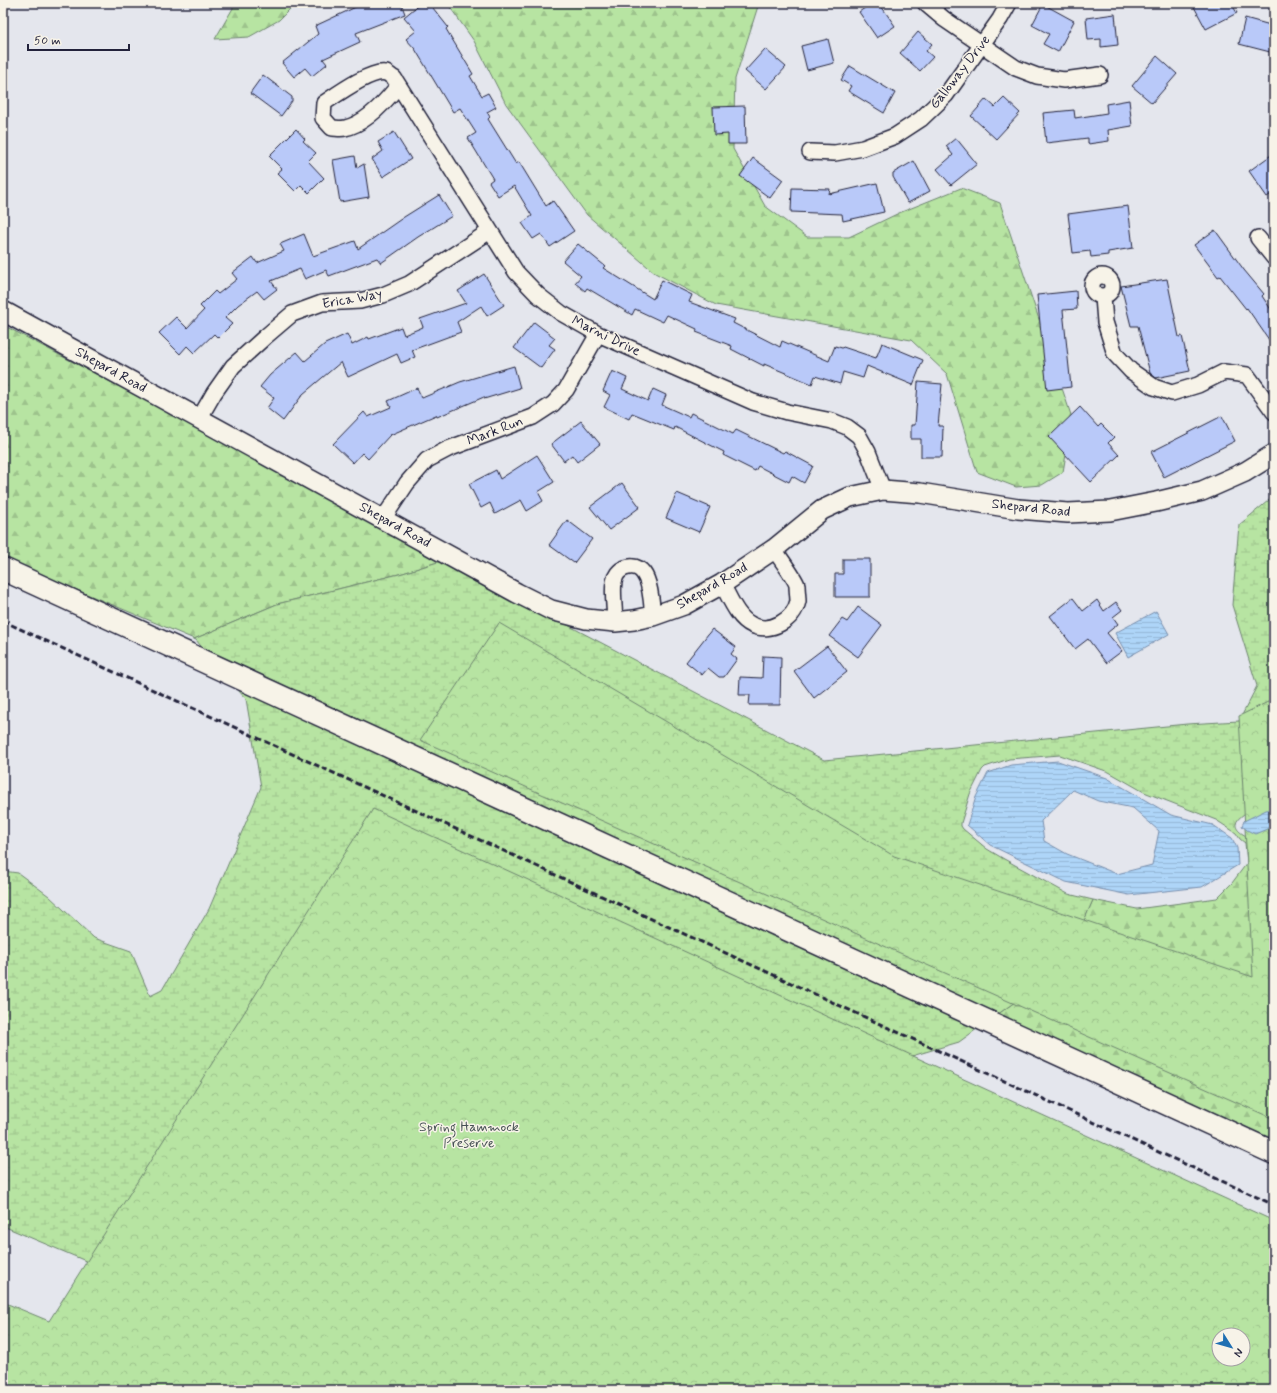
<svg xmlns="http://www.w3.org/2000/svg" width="1277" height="1393" viewBox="0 0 1277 1393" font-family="Mynerve,sans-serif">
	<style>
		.forest { fill: url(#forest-firs); stroke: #6c836e }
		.wetland { fill: url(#wetland-marsh); stroke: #6c836e }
		.park { fill: url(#park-crowns); stroke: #6c836e; fill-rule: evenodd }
		.water { fill: url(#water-rules); stroke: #768dac; fill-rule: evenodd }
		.building { fill: #b9c9f9; stroke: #22223b }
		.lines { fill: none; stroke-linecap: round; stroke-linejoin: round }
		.minor-casing { stroke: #22223b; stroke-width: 18 }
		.tertiary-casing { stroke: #22223b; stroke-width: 22 }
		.primary-casing { stroke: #22223b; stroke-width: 25 }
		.minor { stroke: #f7f3e8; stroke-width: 15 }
		.tertiary { stroke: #f7f3e8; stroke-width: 19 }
		.primary { stroke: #f7f3e8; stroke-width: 22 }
		.rail { stroke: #22223b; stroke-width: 3; stroke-dasharray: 6 3; stroke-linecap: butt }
		.labels { text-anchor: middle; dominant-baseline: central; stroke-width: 3; stroke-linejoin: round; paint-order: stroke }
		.street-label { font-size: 14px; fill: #22223b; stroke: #f7f3e8 }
		.park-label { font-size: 14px; fill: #475255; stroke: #f7f3e8 }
	</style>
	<defs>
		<pattern id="forest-firs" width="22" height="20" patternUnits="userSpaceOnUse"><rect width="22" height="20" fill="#b7e4a2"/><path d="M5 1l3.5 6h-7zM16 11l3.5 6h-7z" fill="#9dc38c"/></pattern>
		<pattern id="wetland-marsh" width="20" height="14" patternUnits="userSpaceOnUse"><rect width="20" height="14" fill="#b7e4a2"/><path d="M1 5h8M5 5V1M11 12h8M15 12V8" fill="none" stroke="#9dc38c"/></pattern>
		<pattern id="park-crowns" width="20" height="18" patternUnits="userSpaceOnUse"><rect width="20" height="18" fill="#b7e4a2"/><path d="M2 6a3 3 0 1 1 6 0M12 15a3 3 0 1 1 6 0" fill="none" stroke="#9dc38c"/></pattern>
		<pattern id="water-rules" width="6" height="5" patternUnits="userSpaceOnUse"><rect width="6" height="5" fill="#aed5f8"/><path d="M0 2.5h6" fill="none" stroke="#95b7d6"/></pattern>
	</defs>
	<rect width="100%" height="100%" fill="#e4e6ed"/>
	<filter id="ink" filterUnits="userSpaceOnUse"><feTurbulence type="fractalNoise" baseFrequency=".025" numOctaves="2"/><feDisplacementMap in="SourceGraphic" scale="8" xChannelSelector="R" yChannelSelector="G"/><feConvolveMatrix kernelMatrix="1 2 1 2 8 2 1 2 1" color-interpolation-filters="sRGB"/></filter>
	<g filter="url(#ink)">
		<!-- forest -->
		<path class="forest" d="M236 3H296L279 20 249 37 215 39Z
			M447 3H759L735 79 733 149 765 206 807 237H849L899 213 961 188 1000 203 1072 418 1063 472 1042 485 1016 487 977 472 947 374 911 340 716 305 655 273 587 215 506 104 474 41Z
			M3 325 377 523 444 560 403 573 277 604 194 639 3 559Z
			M1247 863 1274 888V1146L994 1017 1044 981 1075 941 1093 900 1137 909 1217 898 1232 883Z"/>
		<!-- wetland -->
		<path class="wetland" d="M1274 496V803C1251 807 1212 825 1256 840L1247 863 1245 843 1240 839 1236 833 1216 820 1144 792 1109 772 1060 755 1009 759 985 767 982 770 970 794 961 823V826L963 829 987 849 1004 859 1068 894 1093 900 1075 941 1044 981 994 1017 209 656 196 640 194 639 277 604 403 573 444 560 824 760 1187 724 1239 721 1257 686 1232 605 1239 525Z
			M230 681 981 1026 959 1042 902 1059 358 1376 3 1226V871L18 873 49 896 94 938 131 951 150 996 162 990 209 909 261 787 246 699Z"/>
		<!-- park -->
		<path class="park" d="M499 623 894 856 1253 977 1239 716 1274 699V1119L420 740Z
			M373 809 1274 1221V1390H3V1302L49 1321ZM1219 1335H1243V1359H1219Z"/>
		<!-- water -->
		<path class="water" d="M1156 611 1169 634 1128 657 1115 633Z
			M1058 761 1107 778 1171 815 1213 825 1232 838 1237 848 1238 865 1202 887 1129 895 1066 882 990 845 967 825 976 797 988 773 1011 765ZM1073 790 1098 801 1133 808 1159 831 1152 865 1117 874 1067 854 1044 841 1041 821Z
			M1274 809V824L1267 829 1255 834 1247 830 1242 826 1244 821 1266 810Z"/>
		<!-- building -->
		<path class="building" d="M359 3H401L405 14 356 33 360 42 323 59 327 64 312 76 305 68 294 77 282 63 318 34 315 26 360 5Z
			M421 3H429L448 27 446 29 473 74 470 76 482 96 488 93 496 107 487 112 490 117 488 119 516 164 519 162 546 206 553 201 574 231 550 247 541 234 533 239 522 223 532 216 514 186 498 196 489 182 493 179 468 138 476 133 460 108 453 112 415 49 406 39 416 31 404 17Z
			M872 3H879L895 26 877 38 859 12Z
			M1192 3H1231L1237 13 1206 29Z
			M1043 4 1074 21 1058 52 1043 44 1049 34 1032 25Z
			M1115 14 1118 45 1101 47V39L1088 40 1086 18Z
			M1245 18 1274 26V53L1239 44Z
			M918 32 932 44 926 51 933 57 920 71 900 53Z
			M828 39 834 63 807 70 801 46Z
			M765 49 786 67 766 89 745 71Z
			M1157 56 1177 74 1152 103 1132 86Z
			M850 66 895 93 884 113 848 91 851 86 841 80Z
			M263 75 292 97V101L281 116 250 93Z
			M1004 98 1020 113 996 139 971 116 986 99 995 107Z
			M1129 100 1132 126 1108 130 1109 141 1088 144V138L1046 143 1043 113 1074 110 1075 118 1107 113 1106 104Z
			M745 106 746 144H728V134L714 135 713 107Z
			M296 129 305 139 303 141 316 153 308 161 324 178 309 193 301 185 295 191 277 173 282 169 269 156Z
			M394 132 411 159 383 177 372 159 383 151 378 142Z
			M956 138 977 164 951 185 937 169 953 155 946 146Z
			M1274 153V192L1267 197 1249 171Z
			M355 156 357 168 364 164 369 197 340 202 333 160Z
			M753 158 783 180 770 198 740 176Z
			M914 161 930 191 908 203 893 177V173Z
			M877 183 884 212 843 221 842 214 791 212 792 188 830 189 829 194Z
			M439 195 452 216 418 237 381 263 377 258 329 276 326 270 305 279 300 269 271 281 277 289 264 299 257 291 238 305 225 318 232 324 218 338 214 334 194 353 187 346 180 354 159 333 176 317 187 328 204 310 200 306 215 291 218 294 237 279 232 273 253 257 257 263 284 251 280 244 304 234 313 256 355 241 358 249 404 217Z
			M1128 206 1133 248 1108 252V255L1091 257 1090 251 1073 253 1068 214Z
			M1215 230 1244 270 1264 294 1262 296 1274 314V347L1247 308 1246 309 1220 276 1218 277 1194 245Z
			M578 244 605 266 603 268 653 299 662 280 692 295 689 302 735 319 733 323 780 347 782 341 829 361 835 346 842 348 843 347 876 358 882 343 923 360 913 385 867 366 863 378 843 372 840 384 815 376 812 384 764 364V366L731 349 732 346 696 332 697 329 667 315 663 322 635 309 632 315 587 288 585 291 575 283 581 276 563 261Z
			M484 274 504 305 487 316 481 306 457 322 461 332 412 350 415 357 401 363 397 354 348 377 341 362 303 394 283 421 267 408 274 398 260 387 270 375 297 352 305 361 325 344 347 334 352 345 368 337 369 339 401 327 404 335 423 327 420 319 466 303 458 291Z
			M1167 279 1179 337 1182 336 1190 371 1156 378 1150 373 1138 326H1131L1121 286Z
			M1076 291 1077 309 1063 310 1071 387 1047 390 1037 295Z
			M534 322 555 338 549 345 555 349 541 368 514 348Z
			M514 366 520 388 484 399V397L437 417 436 415 390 435 368 459 362 453 353 463 333 444 364 412 368 417 391 407 388 401 417 388 422 398 460 382Z
			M612 371 627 378 622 389 648 401 653 389 666 395 662 405 689 417 691 413 733 434 736 430 783 453 785 451 813 466 804 483 792 476 789 482 758 466 755 471 723 455 724 452 675 427 674 430 632 413 629 419 604 407 610 395 603 391Z
			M918 382 942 384 938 426H943L942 457H921V439H911V425H915Z
			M1080 407 1098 427 1101 424 1114 437 1108 443 1119 455 1091 482 1049 437Z
			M1222 416 1235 441 1164 477 1151 452Z
			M581 421 600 444 577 462 572 455 564 461 551 444Z
			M537 455 554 482 538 492 543 501 527 511 521 500 495 514 490 503 481 508 469 484 496 470 500 479Z
			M622 483 640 507 609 530 590 507Z
			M677 493 710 507 699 532 666 518Z
			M567 520 592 539 574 563 549 545Z
			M843 559H870V597H835V574H843Z
			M1073 598 1083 611 1097 600 1104 611 1116 602 1122 610 1113 617 1118 624 1107 633 1122 651 1106 663 1088 639 1075 649 1050 616Z
			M858 607 882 625 858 657 829 636 842 619 847 622Z
			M712 629 736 647 731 654 737 659 724 677H719L708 668 702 675 686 662Z
			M827 646 847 672 814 698 794 671Z
			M763 656 781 657 780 705H749L750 695H739L740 677 762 678Z"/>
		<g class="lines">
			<!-- minor casing -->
			<g class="minor-casing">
				<path id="minor" d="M925 3 944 19 1016 68 1037 76 1064 80 1100 75
					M398 86C386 101 365 124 345 128 341 129 336 128 332 128L323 118 324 103C336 95 372 69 386 73 388 73 391 77 394 78L516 272 538 295 561 313 598 334 753 402 787 412 832 421 847 427 859 436 868 452 883 490
					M810 152 835 153 863 148 895 136 921 119 946 95 1000 19 1009 3
					M1258 238 1274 258
					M1092 286a10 10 0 1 1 20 0a10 10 0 1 1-20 0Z
					M1103 297 1105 322 1115 354 1131 371 1154 387 1172 393 1198 385 1224 372 1247 375 1274 412
					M199 419 214 393 233 366 265 337 292 314 322 303 360 301 383 295 409 284 490 231
					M383 519 407 483 427 460 448 449 533 417 553 404 566 390 598 334
					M722 584C730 598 737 618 752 625 770 634 794 620 798 601 798 597 797 590 797 585 795 578 779 557 774 549
					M615 622C615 611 612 593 614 582 615 576 619 570 625 568 651 559 651 601 653 616"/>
			</g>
			<!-- tertiary casing -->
			<g class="tertiary-casing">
				<path id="tertiary" d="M3 311 517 593 551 610 586 619 615 622 634 620 653 616 684 605 722 584 774 549 822 510 850 497 883 490 920 493 1018 509 1068 513 1110 511 1156 502 1202 491 1245 472 1274 454"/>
			</g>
			<!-- primary casing -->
			<g class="primary-casing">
				<path id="primary" d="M3 569 1274 1153"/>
			</g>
			<!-- minor -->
			<use href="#minor" class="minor"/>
			<!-- tertiary -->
			<use href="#tertiary" class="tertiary"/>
			<!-- primary -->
			<use href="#primary" class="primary"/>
			<!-- rail -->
			<path class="rail" d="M3 621 1274 1205"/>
		</g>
	</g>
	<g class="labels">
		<!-- street labels -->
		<g class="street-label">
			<text transform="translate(960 72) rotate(-52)">Galloway Drive</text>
			<text transform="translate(352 299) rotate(-10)">Erica Way</text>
			<text transform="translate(606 336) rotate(26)">Marni Drive</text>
			<text transform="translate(111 370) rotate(29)">Shepard Road</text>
			<text transform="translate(495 431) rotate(-21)">Mark Run</text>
			<text transform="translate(1031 508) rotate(6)">Shepard Road</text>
			<text transform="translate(395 525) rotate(29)">Shepard Road</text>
			<text transform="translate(712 586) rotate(-30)">Shepard Road</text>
		</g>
		<!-- park labels -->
		<g class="park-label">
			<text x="469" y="1127">Spring Hammock<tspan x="469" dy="16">Preserve</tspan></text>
		</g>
	</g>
	<!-- margin -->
	<rect width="1277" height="1393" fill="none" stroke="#f7f3e8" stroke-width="16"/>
	<rect x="8" y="8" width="1261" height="1377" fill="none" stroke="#22223b" stroke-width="1.5" filter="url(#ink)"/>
	<!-- north arrow -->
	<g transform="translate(1231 1347) rotate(127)"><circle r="19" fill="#f7f3e8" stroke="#a29fa3"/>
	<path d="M0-3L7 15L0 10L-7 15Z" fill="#1f6fb2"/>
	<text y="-6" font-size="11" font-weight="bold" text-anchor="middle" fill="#22223b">N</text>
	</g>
	<!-- scale -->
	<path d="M28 44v6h101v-6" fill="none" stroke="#22223b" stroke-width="2"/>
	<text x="34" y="44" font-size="12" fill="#22223b" stroke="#f7f3e8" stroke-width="3" paint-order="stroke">50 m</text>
</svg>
